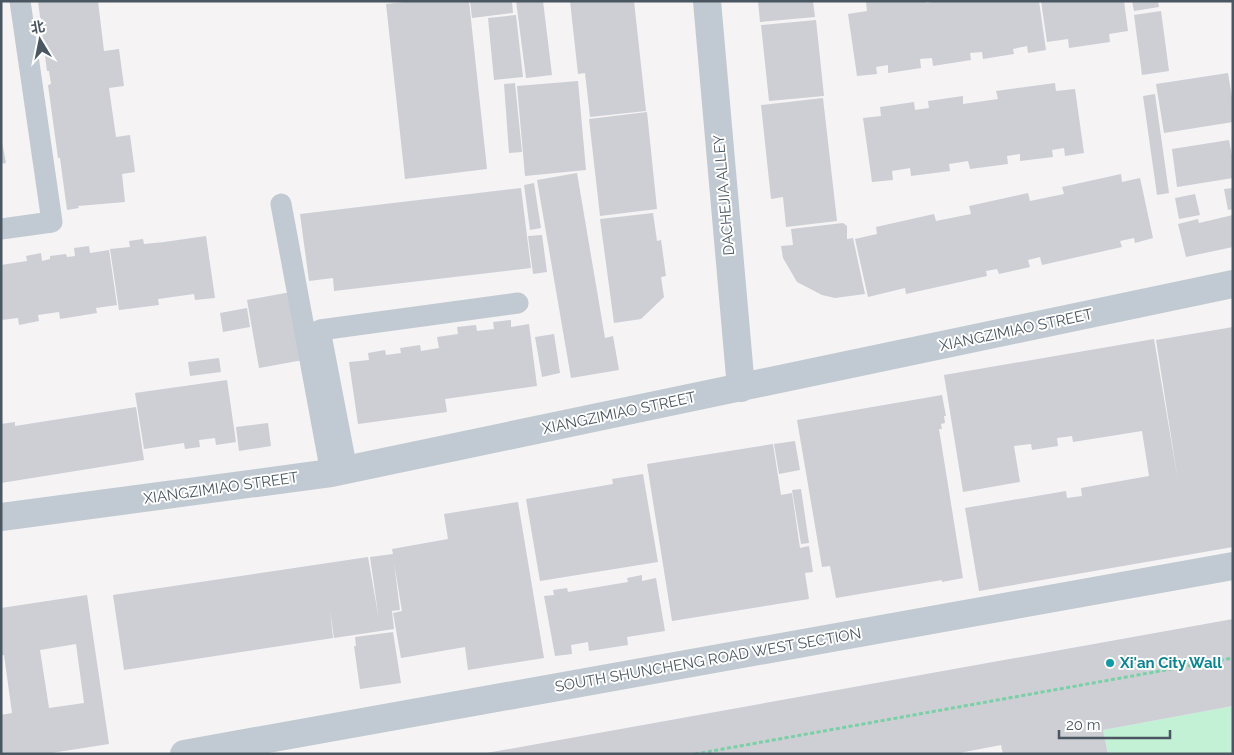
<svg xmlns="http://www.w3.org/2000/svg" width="1234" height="755" viewBox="0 0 1234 755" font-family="Raleway,'Noto Sans SC',sans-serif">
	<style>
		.green { fill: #c3f1d5 }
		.building { fill: #cdcfd5; fill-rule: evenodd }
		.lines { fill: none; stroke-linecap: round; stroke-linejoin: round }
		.path { stroke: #7ad0a6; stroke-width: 3; stroke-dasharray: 4 2.5; stroke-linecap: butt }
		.service { stroke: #c1cad2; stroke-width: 21 }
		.tertiary { stroke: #c1cad2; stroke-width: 28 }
		.culture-dot { fill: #0f9aa8; stroke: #fff; stroke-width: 2 }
		.labels { text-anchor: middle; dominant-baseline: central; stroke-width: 4; stroke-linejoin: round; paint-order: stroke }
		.street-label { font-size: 15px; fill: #4a5661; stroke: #fff }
		.culture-label { font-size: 15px; font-weight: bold; fill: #0d838f; stroke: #fff; text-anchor: start }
	</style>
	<rect width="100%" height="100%" fill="#f5f3f3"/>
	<!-- green -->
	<path class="green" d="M1233 706V754H1108L1103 730Z"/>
	<!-- building -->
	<path class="building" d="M38 1H98L104 51 119 49 124 86 109 88 116 137 130 135 135 172 122 174 125 202 78 206 79 208 67 210 60 158H58L48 85 51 84 49 71H47Z
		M414 1H469L487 169 405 179 386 4Z
		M470 1H512L513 13 472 18Z
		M516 1H543L552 75 526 78Z
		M570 1H634L646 111 590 117 585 73 578 74Z
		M758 1H813L815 17 760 22Z
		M874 1H926V3L939 1H1039L1046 50 1028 53 1027 46 1013 49 1014 54 983 59 982 52 970 53 971 60 933 66 932 58 920 59 921 68 888 73V65L876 67 877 74 857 76 848 14 867 11 866 2Z
		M1041 1H1124L1128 31 1109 34 1110 42 1069 48 1068 39 1047 42Z
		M1132 1H1158L1159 7 1134 11Z
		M1161 11 1169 71 1142 75 1134 15Z
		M516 15 523 77 494 80 488 18Z
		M816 20 824 96 769 101 761 25Z
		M1228 73 1233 104V122L1164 133 1156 84Z
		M578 81 586 170 525 176 517 86Z
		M515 83 522 152 509 153 504 84Z
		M1055 83 1056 91 1075 89 1084 153 1065 156 1064 148 1052 150 1053 157 1020 161V154L1007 156 1008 164 970 169 968 161 949 164 950 171 911 176 910 168 892 171 893 180 872 182 863 118 881 116 880 107 914 102 915 110 929 108 928 101 963 96V104L998 99 996 91Z
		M1155 94 1169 193 1157 195 1143 96Z
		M823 98 837 221 786 227 783 197 771 199 761 105Z
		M647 112 657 209 600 216 589 119Z
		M1 137 6 163 1 164Z
		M1229 140 1233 161V178L1177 187 1172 149Z
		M577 173 605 338 613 336 619 370 571 378 537 180Z
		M1121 174 1122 182 1140 178 1153 238 1135 243 1134 238 1120 241 1122 247 1042 265 1040 257 1028 260 1030 267 999 274 997 269 986 271 987 276 906 294 905 288 868 297 855 239 877 234 876 227 934 214 936 221 971 214 969 206 1028 193 1030 201 1064 194 1062 187Z
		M534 183 541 228 530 230 524 185Z
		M521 188 531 268 334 291 333 278 309 281 300 214Z
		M1233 188V209L1228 210 1224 189Z
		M1195 194 1200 215 1179 219 1175 198Z
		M653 213 657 241 661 240 666 276 661 277 664 297 641 319 614 323 600 219Z
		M1233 215V247L1186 257 1178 224 1198 219 1199 223Z
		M843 223 847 226V239L853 238 865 294 835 298 822 295 797 282 783 258 781 246 793 245 791 229Z
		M542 235 547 272 533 274 528 236Z
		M206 236 215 298 195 300 194 294 158 299 159 305 119 310 110 249 130 247 129 241 143 239 144 244 164 242Z
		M89 246 90 253 109 250 117 305 96 308 97 313 60 319 59 312 38 315 39 321 19 325 18 318 1 320V265L27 261 26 256 41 253 42 261 50 259V256L66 254 67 257 75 256 74 248Z
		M291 292 303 360 259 368 247 300Z
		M247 308 250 327 223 332 220 313Z
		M511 320V327L529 324 537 386 445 399 447 412 358 424 349 362 369 360 368 353 385 350 386 355 401 353 400 348 420 345 421 351 439 348 437 337 458 334 457 327 476 325 477 331 494 329 493 322Z
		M1233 327V547L979 591 965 508 1066 491 1067 498 1082 496 1081 488 1149 476 1142 431 1073 442 1072 436 1057 438 1058 446 1032 450 1031 444 1014 446 1020 482 963 492 944 375 1154 339 1178 481 1156 340Z
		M554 334 560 373 542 377 535 337Z
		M219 358 221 372 190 376 188 362Z
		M227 380 236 442 216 445 215 438 199 440 200 447 185 449 184 443 144 449 135 393Z
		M942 395 946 416H944L945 423 941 424 942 429H939L963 578 942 582V580L836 598 830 566 822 567 797 420Z
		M136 407 144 460 1 483V424L15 422V426Z
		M268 423 271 446 239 451 236 427Z
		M795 441 800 470 779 474 774 444Z
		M773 444 781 495 792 493 800 548 809 546 813 572 805 573 809 599 672 621 647 464Z
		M643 474 658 562 540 581 526 499 613 484 612 479Z
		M801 489 809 543 801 544 792 490Z
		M518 502 544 658 468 670 465 647 401 658 393 613 402 611 394 563 400 610 392 611 394 629 334 638 330 611 333 638 124 670 113 595 368 557 379 620 370 557 393 554 392 549 448 539 444 514Z
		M642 575V581L656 578 665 631 627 637 628 645 589 651 588 642 571 645 572 654 555 656 544 596 554 595 553 590 567 588 568 592 628 582 627 578Z
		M87 595 109 744 45 754H1V715L12 713 4 655 1 656V608ZM76 644 84 703 49 708 40 650Z
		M1233 619V706L1103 730 1108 754H1003L1001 745 954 754H481Z
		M393 632 401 683 360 689 354 646H356L355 637Z"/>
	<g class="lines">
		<!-- path -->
		<path class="path" d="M695 754 1233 658"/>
		<!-- service -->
		<path class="service" d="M281 204 331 473
			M1 229 52 222 20 1
			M347 470 320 330 518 303"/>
		<!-- tertiary -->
		<path class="tertiary" d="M707 1 741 388
			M1 517 331 473 1233 284
			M184 754 1233 566"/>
	</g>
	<!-- markers -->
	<circle class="culture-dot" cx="1110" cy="663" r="5"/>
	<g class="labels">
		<!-- street labels -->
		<g class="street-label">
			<text transform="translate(724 195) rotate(-95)">DACHEJIA ALLEY</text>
			<text transform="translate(1016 330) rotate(-12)">XIANGZIMIAO STREET</text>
			<text transform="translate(619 413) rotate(-12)">XIANGZIMIAO STREET</text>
			<text transform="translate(221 488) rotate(-8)">XIANGZIMIAO STREET</text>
			<text transform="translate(708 660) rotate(-10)">SOUTH SHUNCHENG ROAD WEST SECTION</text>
		</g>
		<!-- culture labels -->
		<g class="culture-label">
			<text x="1120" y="663">Xi'an City Wall</text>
		</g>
	</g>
	<!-- border -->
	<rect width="1234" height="755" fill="none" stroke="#4a5661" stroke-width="5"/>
	<!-- north arrow -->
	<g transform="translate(40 40) rotate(350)" stroke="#ffffff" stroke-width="4" paint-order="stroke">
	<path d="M0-4L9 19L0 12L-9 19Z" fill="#4a5661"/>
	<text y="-8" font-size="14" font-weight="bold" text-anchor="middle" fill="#4a5661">北</text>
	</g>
	<!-- scale -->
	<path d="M1059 730v8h111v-8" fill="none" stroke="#4a5661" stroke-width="2.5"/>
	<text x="1066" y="730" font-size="15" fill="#4a5661" stroke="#ffffff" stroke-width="4" paint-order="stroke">20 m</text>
</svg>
